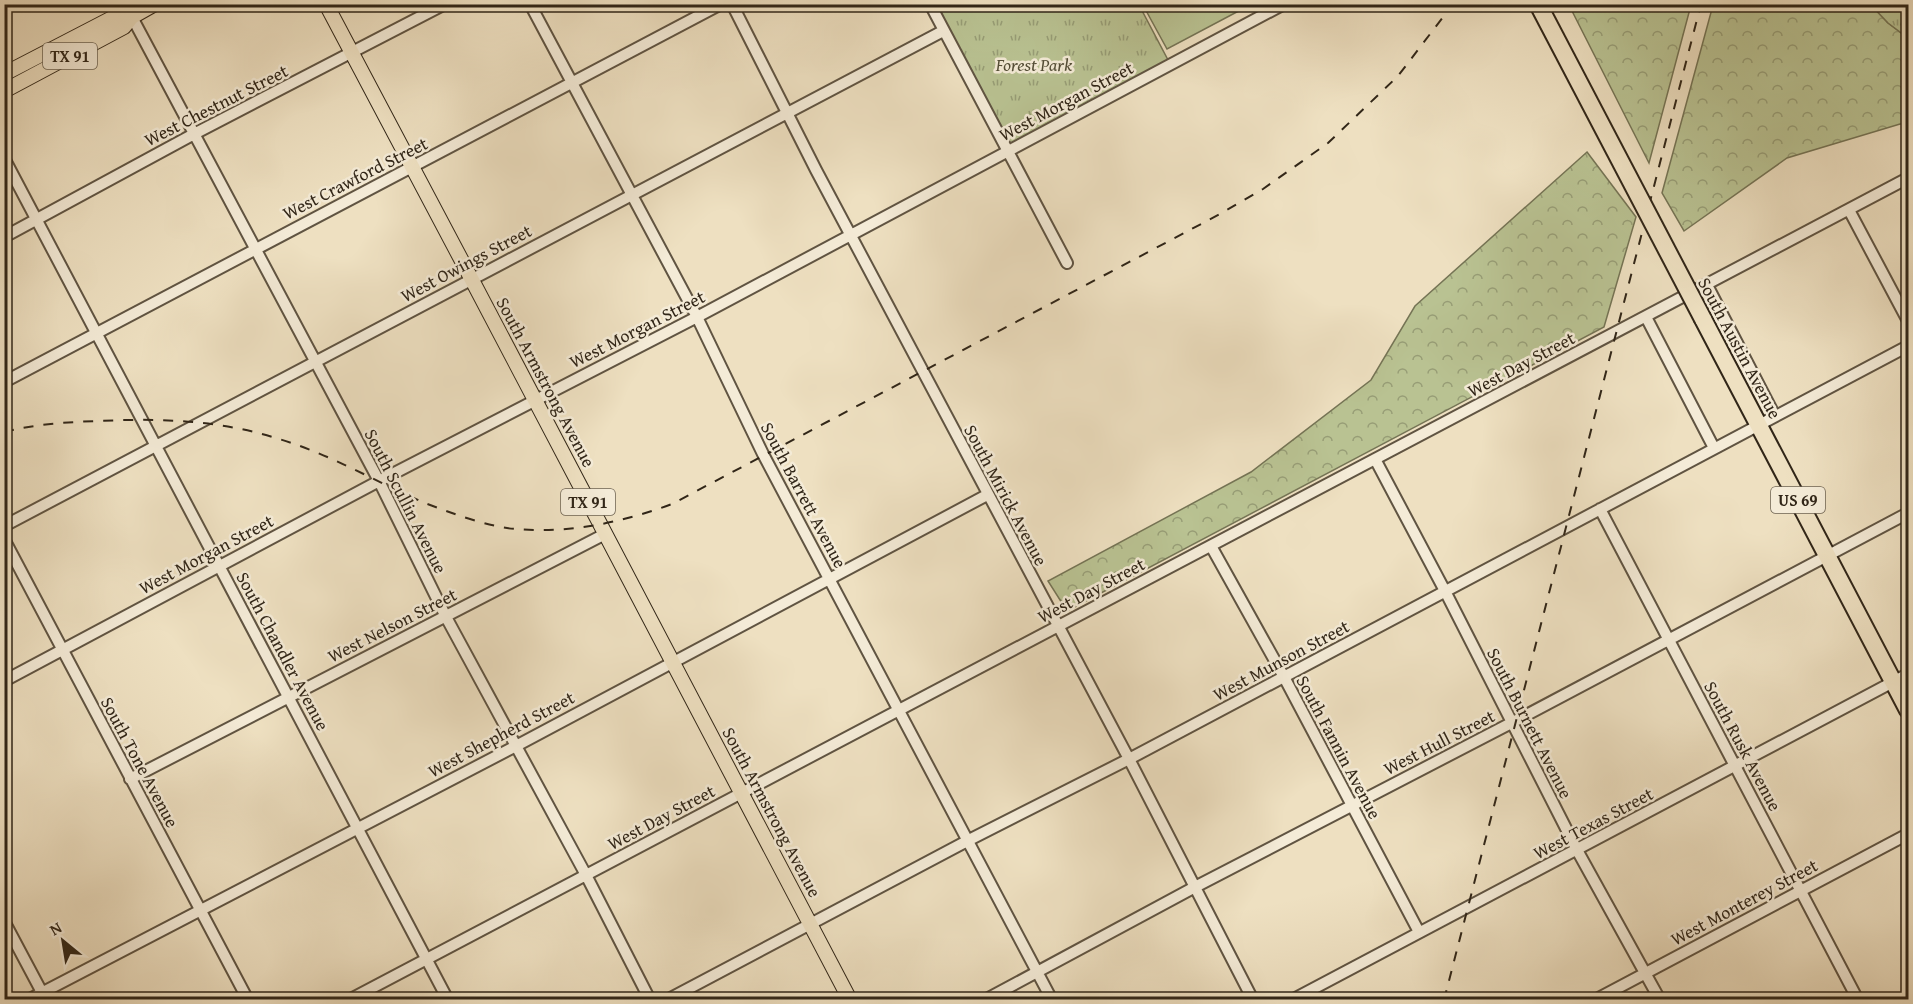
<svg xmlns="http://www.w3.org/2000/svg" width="1913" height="1004" viewBox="0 0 1913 1004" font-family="'Gentium Book Plus',serif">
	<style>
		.forest { fill: url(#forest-crowns); stroke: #757455; stroke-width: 1.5 }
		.park { fill: url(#park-tufts); stroke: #757455; stroke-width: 1.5 }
		.garden { fill: #b9c292; stroke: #757455; stroke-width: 1.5 }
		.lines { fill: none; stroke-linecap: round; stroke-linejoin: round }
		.minor-casing { stroke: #605442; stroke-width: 14 }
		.major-casing { stroke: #312618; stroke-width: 16 }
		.highway-casing { stroke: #312618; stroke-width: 20 }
		.minor { stroke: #f4ebd7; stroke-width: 10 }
		.major { stroke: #eee0c1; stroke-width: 14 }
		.highway { stroke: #eee0c1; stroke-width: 16 }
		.rail { stroke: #312618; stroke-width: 2; stroke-dasharray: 10 10; stroke-linecap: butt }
		.highway-bridge-casing { stroke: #312618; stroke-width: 20; stroke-linecap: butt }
		.highway-bridge { stroke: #eee0c1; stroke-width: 16 }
		.labels { text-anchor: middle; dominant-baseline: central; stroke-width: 5; stroke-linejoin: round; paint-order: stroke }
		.shield { fill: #f4ebd7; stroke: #6c6151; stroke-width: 1.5 }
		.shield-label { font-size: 16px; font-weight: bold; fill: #312618 }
		.park-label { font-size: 18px; font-style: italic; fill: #534d36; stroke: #f4ebd7 }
		.street-label { font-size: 18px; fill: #312618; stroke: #f4ebd7 }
	</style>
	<defs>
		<pattern id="forest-crowns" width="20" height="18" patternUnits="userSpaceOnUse" patternTransform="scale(1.5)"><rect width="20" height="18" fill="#b9c292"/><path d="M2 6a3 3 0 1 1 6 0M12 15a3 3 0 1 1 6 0" fill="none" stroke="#979d76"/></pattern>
		<pattern id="park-tufts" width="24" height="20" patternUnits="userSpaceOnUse" patternTransform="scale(1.5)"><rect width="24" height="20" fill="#b9c292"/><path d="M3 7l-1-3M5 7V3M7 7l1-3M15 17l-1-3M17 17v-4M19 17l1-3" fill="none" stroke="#979d76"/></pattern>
	</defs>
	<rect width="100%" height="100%" fill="#eee0c1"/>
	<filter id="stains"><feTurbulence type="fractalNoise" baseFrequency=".00333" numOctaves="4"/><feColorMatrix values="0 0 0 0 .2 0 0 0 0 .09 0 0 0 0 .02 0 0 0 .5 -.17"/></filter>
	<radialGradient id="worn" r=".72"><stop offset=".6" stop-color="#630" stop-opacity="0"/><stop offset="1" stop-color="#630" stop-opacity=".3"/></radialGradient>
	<!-- forest -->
	<path class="forest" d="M1569 5H1691L1649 163Z
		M1713 5H1871L1888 23 1908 38V124H1900L1787 158 1684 231 1662 193Z
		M1587 152 1636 217 1604 327 1067 611 1048 581 1251 472 1371 380 1415 306Z"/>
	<!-- park -->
	<path class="park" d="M936 5H1139L1168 60 1010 144Z
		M1871 5H1908V38L1888 23Z"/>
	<!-- garden -->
	<path class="garden" d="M1143 5H1250L1167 49Z"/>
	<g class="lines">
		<!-- minor casing -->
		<g class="minor-casing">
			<path id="minor" d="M125 4 379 481 446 617 586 875 650 1000
				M530 4 697 317 763 454 1052 1000
				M732 4 816 170 1129 759 1253 1000
				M930 4 1067 263
				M4 158 448 1000
				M1849 210 1908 321
				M4 237 194 134 445 4
				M1707 285 1775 416
				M1646 317 1714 448
				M4 382 721 4
				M1375 459 1445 591 1577 850 1660 1000
				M1600 509 1858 1000
				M4 526 943 31
				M4 539 248 1000
				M1211 546 1284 677 1419 932
				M4 681 379 481 697 317 1284 4
				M130 779 605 534
				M4 921 46 1000
				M28 1000 516 746 987 495
				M349 1000 1908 178
				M667 1000 969 840 1129 759 1908 346
				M985 1000 1195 887 1517 720 1908 513
				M1292 1000 1908 674
				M1595 1000 1908 834
				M1902 1000 1908 996"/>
		</g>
		<!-- major casing -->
		<g class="major-casing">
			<path id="major" d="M326 4 472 280 850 1000
				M4 74 114 17H132
				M4 91 124 27 132 17 155 4"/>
		</g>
		<!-- highway casing -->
		<g class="highway-casing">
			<path id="highway" d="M1703 319 1908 710"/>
		</g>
		<!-- minor -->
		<use href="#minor" class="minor"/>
		<!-- major -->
		<use href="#major" class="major"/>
		<!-- highway -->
		<use href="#highway" class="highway"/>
		<!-- rail -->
		<path class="rail" d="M4 432C36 424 67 422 99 421 160 418 220 420 279 439 330 454 376 482 425 503 451 513 488 527 516 529 569 534 623 522 672 504L1220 214 1263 189 1328 143 1398 76 1453 4
			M1444 1000 1701 4"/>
		<!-- highway-bridge casing -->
		<g class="highway-bridge-casing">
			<path id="highway-bridge" d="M1538 4 1703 319"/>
		</g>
		<!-- highway-bridge -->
		<use href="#highway-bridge" class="highway-bridge"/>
	</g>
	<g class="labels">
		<!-- shield labels -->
		<g class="shield">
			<rect x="43" y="43" width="54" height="26" rx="4.5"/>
			<rect x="1771" y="487" width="54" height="26" rx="4.5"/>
			<rect x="561" y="489" width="54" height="26" rx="4.5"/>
		</g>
		<g class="shield-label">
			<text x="70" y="56">TX 91</text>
			<text x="1798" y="500">US 69</text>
			<text x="588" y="502">TX 91</text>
		</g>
		<!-- park labels -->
		<g class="park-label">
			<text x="1034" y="64">Forest Park</text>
		</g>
		<!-- street labels -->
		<g class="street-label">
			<text transform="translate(1066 101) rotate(-28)">West Morgan Street</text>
			<text transform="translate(216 105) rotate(-27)">West Chestnut Street</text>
			<text transform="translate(355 178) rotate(-27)">West Crawford Street</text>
			<text transform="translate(466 263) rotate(-28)">West Owings Street</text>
			<text transform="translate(637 329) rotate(-27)">West Morgan Street</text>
			<text transform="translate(1740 348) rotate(62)">South Austin Avenue</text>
			<text transform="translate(1521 364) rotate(-28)">West Day Street</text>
			<text transform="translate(546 382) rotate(62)">South Armstrong Avenue</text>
			<text transform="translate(804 495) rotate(62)">South Barrett Avenue</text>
			<text transform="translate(1006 495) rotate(62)">South Mirick Avenue</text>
			<text transform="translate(406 501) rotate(63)">South Scullin Avenue</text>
			<text transform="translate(206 554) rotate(-28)">West Morgan Street</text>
			<text transform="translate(1091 590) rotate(-28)">West Day Street</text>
			<text transform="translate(392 625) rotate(-27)">West Nelson Street</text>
			<text transform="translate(283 651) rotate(62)">South Chandler Avenue</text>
			<text transform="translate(1281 660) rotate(-28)">West Munson Street</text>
			<text transform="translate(1530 723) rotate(63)">South Burnett Avenue</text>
			<text transform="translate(501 734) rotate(-28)">West Shepherd Street</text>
			<text transform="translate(1439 742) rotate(-27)">West Hull Street</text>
			<text transform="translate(1743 746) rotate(62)">South Rusk Avenue</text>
			<text transform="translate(1339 747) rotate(62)">South Fannin Avenue</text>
			<text transform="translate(140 762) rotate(62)">South Tone Avenue</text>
			<text transform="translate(772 812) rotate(62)">South Armstrong Avenue</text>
			<text transform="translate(661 817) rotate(-28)">West Day Street</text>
			<text transform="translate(1593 823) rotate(-28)">West Texas Street</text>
			<text transform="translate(1744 902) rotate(-28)">West Monterey Street</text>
		</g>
	</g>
	<!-- margin -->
	<rect width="1913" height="1004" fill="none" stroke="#eee0c1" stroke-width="24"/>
	<rect x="6" y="6" width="1901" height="992" fill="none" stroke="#312618" stroke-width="3"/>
	<rect x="12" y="12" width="1889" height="980" fill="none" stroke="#312618" stroke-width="1.5"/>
	<!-- north arrow -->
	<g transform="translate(63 941) rotate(330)" stroke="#f4ebd7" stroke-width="4.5" paint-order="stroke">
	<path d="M0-4.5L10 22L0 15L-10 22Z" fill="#312618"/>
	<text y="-9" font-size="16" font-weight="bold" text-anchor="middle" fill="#312618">N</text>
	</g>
	<rect width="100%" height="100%" filter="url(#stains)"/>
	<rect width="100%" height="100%" fill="url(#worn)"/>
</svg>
